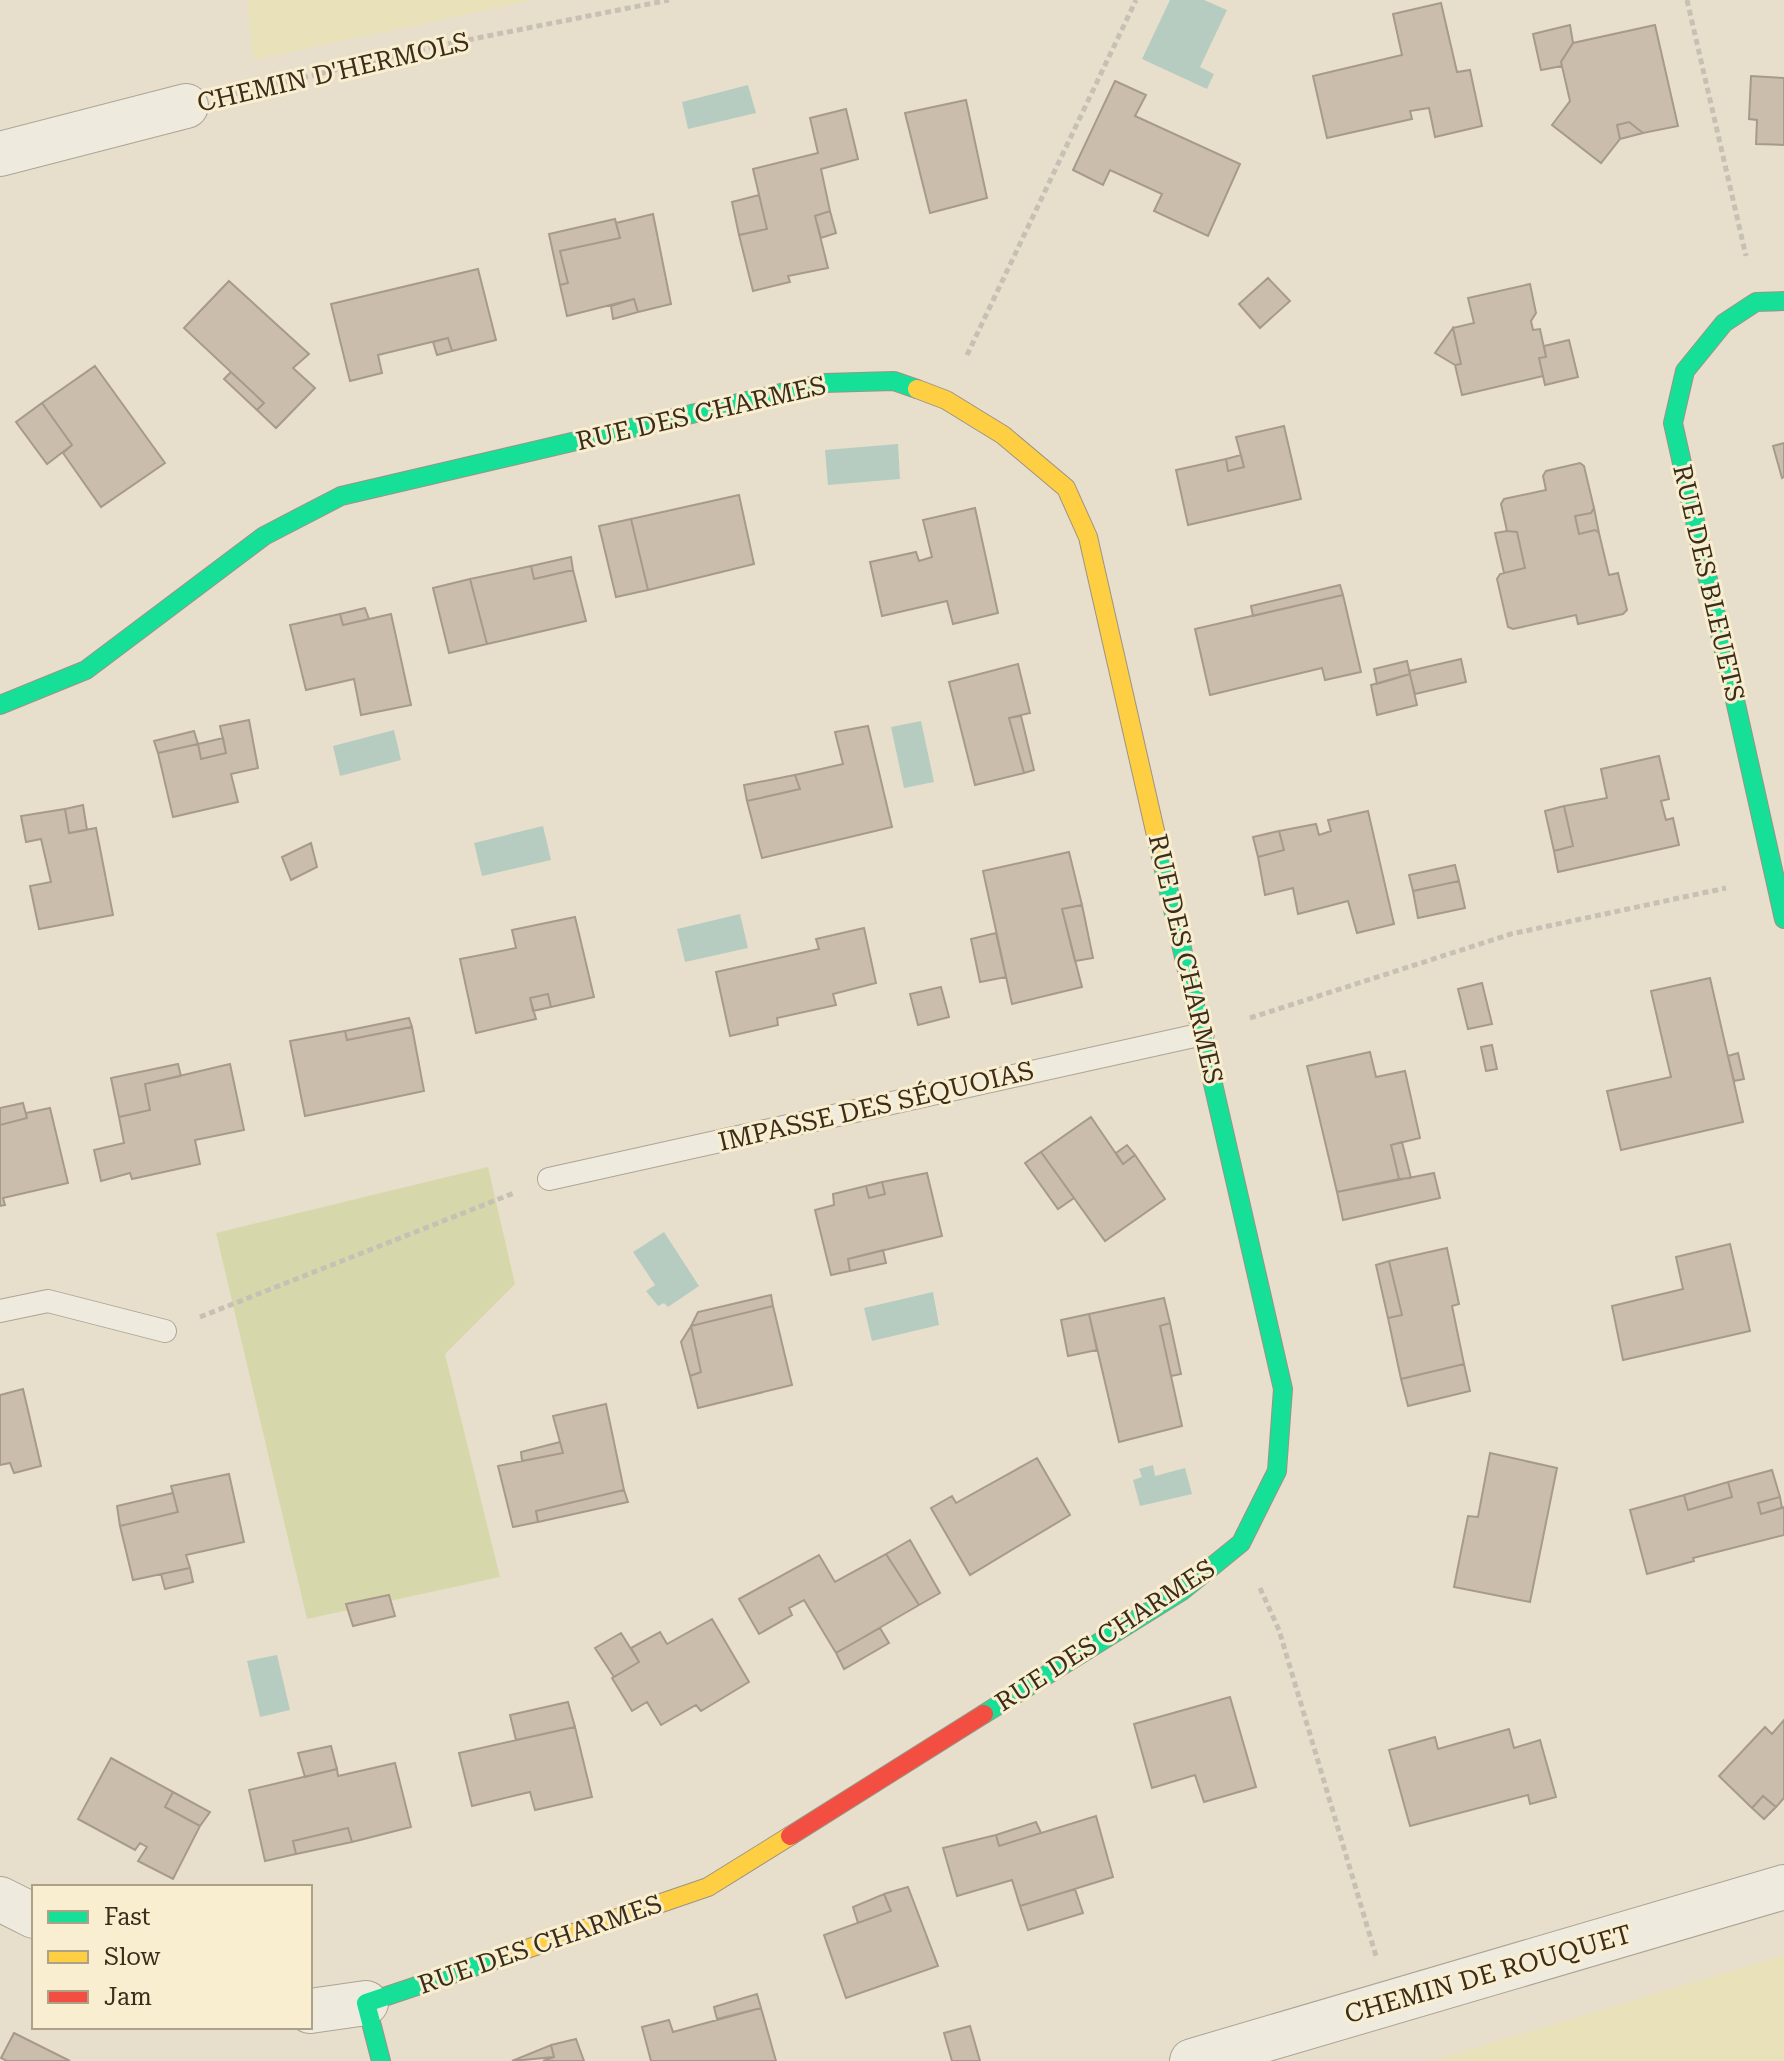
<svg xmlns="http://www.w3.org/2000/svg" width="1784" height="2061" viewBox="0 0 1784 2061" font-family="'Roboto Serif',serif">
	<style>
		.farmland { fill: #e8e1ba }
		.green { fill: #d6d8ac }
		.water { fill: #b7ccc0 }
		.building { fill: #cbbdac; stroke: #a79a8a; stroke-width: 2 }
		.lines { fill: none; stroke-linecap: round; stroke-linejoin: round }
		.lane-casing { stroke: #aca495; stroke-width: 24 }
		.street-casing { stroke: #aca495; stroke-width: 46 }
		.fast-casing { stroke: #9b9385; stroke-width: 20 }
		.slow-casing { stroke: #9b9385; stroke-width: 20 }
		.jam-casing { stroke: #9b9385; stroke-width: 20 }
		.path { stroke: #c7c0b4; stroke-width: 5; stroke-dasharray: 6 4; stroke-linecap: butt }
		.lane { stroke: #eeeade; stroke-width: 22 }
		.street { stroke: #eeeade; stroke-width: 44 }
		.fast { stroke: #16e098; stroke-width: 18 }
		.slow { stroke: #ffcf43; stroke-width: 18 }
		.jam { stroke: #f24e42; stroke-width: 18 }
		.labels { text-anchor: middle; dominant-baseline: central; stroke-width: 6; stroke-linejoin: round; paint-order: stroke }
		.street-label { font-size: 26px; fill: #3c2c1b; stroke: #f9efd0 }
	</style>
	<rect width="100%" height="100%" fill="#e7dfcb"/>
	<!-- farmland -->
	<path class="farmland" d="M248 0H534L253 60Z
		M1784 1955V2061H1432Z"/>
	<!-- green -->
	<path class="green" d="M488 1167 515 1284 445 1354 500 1577 307 1619 216 1233Z"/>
	<!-- water -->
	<path class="water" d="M1170 0H1204L1227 10 1200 67 1214 74 1207 89 1142 59Z
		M748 85 756 113 688 129 682 102Z
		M898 444 900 479 828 485 825 450Z
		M921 721 934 782 904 788 891 727Z
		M394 730 401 760 340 776 333 746Z
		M543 826 551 860 482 876 474 843Z
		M740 914 748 948 685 962 677 929Z
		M664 1232 699 1286 668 1307 664 1303 658 1306 646 1291 655 1285 633 1252Z
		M933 1292 939 1325 872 1341 864 1308Z
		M1153 1465 1155 1476 1185 1468 1192 1494 1140 1506 1133 1480 1142 1477 1139 1469Z
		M277 1655 290 1710 260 1717 247 1661Z"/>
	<!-- building -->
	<path class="building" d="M1441 3 1457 72 1470 70 1482 126 1435 137 1429 108 1410 111 1412 119 1327 138 1313 76 1402 55 1393 14Z
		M1570 25 1573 43 1561 62 1562 66 1541 70 1533 34Z
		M1655 25 1678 126 1643 133 1629 122 1617 125 1620 139 1601 163 1552 125 1570 101 1561 62 1573 43Z
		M1751 76 1784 78V145L1756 144 1757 120 1749 119Z
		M1115 81 1146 95 1135 116 1240 164 1208 236 1154 211 1162 194 1110 170 1103 185 1073 170Z
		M966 100 987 198 930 213 905 113Z
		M846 109 858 159 821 169 830 211 815 216 828 268 788 276 790 282 753 291 739 235 767 229 753 169 818 153 810 118Z
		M1629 122 1643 133 1620 139 1617 125Z
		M759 195 767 229 739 235 732 202Z
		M830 211 836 233 821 238 815 216Z
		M653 214 671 304 638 312 634 299 567 316 560 285 568 283 560 251 620 238 616 223Z
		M615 219 620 238 560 251 568 283 560 285 549 234Z
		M478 269 496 340 452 351 448 338 378 355 382 373 350 381 331 304Z
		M1268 278 1290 301 1260 328 1239 304Z
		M229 281 309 354 293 368 315 388 276 428 257 410 264 403 184 328Z
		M1530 284 1536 313 1531 321 1533 330 1540 329 1546 357 1539 358 1543 376 1462 395 1455 365 1461 364 1453 328 1474 323 1468 298Z
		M634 299 638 312 613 319 611 306Z
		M1453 328 1461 364 1455 365 1435 353Z
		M448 338 452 351 437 355 433 342Z
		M1569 340 1578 377 1545 385 1539 358 1546 357 1544 346Z
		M95 366 165 463 101 507 63 453 72 445 42 403Z
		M231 372 264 403 257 410 224 379Z
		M42 403 72 445 47 464 16 422Z
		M1284 426 1301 499 1188 525 1176 470 1226 459 1228 471 1244 467 1236 437Z
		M1784 443V477L1782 478 1773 446Z
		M1241 455 1244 467 1228 471 1226 459Z
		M1580 463 1584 466 1594 508 1591 513 1575 516 1579 534 1595 530 1599 533 1609 575 1618 573 1627 610 1623 614 1578 624 1576 615 1513 629 1508 627 1497 579 1500 574 1525 568 1517 532 1507 531 1501 504 1504 499 1546 490 1543 476 1546 471Z
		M739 495 754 564 648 590 631 519Z
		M975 508 998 613 953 624 947 601 882 616 870 562 916 552 919 561 932 557 923 520Z
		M1594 508 1599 533 1595 530 1579 534 1575 516 1591 513Z
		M631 519 648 590 616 597 599 526Z
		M1507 531 1517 532 1525 568 1504 573 1495 533Z
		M571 557 573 570 534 579 531 566Z
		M531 566 534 579 573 570 586 621 487 644 470 579Z
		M470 579 487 644 449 653 433 588Z
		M1340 585 1343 595 1253 616 1251 606Z
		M1343 595 1361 672 1325 680 1322 668 1210 695 1195 629Z
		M365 608 369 619 343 625 340 614Z
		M340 614 343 625 391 614 411 705 361 715 354 679 306 690 290 625Z
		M1461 659 1466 682 1415 694 1409 671Z
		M1407 661 1410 674 1377 684 1374 669Z
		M1018 664 1030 713 1009 718 1024 773 975 785 949 682Z
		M1410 674 1417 705 1377 715 1371 685Z
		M1021 716 1034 770 1024 773 1009 718Z
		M249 720 258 768 231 774 238 802 173 817 158 753 198 744 201 759 226 753 220 726Z
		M868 726 892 827 762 858 747 801 800 789 795 775 843 764 835 732Z
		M194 731 198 744 158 753 154 741Z
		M223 738 226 753 201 759 198 744Z
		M1659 756 1669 799 1661 801 1666 820 1673 818 1679 845 1558 872 1554 851 1573 846 1564 806 1607 798 1601 769Z
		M795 775 800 789 747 801 744 785Z
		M83 805 87 830 69 833 65 809Z
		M1564 806 1573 846 1554 851 1545 811Z
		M65 809 69 833 96 828 113 915 39 929 30 886 51 882 41 839 26 842 21 816Z
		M1368 811 1394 924 1357 933 1348 901 1298 914 1293 888 1265 895 1258 857 1284 850 1279 831 1316 824 1319 835 1331 831 1328 820Z
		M1279 831 1284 850 1258 857 1253 837Z
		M311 843 317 867 291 880 282 857Z
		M1069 852 1082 905 1062 909 1082 987 1012 1004 983 871Z
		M1455 865 1459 881 1413 891 1409 875Z
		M1459 881 1465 908 1418 918 1413 891Z
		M1082 905 1093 958 1075 961 1062 909Z
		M575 917 594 997 551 1007 548 994 530 998 536 1019 476 1033 460 959 516 948 512 930Z
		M864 928 876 983 833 994 836 1005 777 1018 778 1025 730 1036 716 972 819 949 816 939Z
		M996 933 1006 977 980 982 971 939Z
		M1710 978 1743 1122 1621 1150 1607 1091 1671 1077 1651 991Z
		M1482 983 1492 1024 1468 1029 1458 989Z
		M941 987 949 1017 918 1025 910 994Z
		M548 994 551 1007 533 1011 530 998Z
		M409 1018 412 1027 347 1040 345 1031Z
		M412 1027 424 1091 305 1116 290 1041 345 1031 347 1040Z
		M1492 1045 1497 1069 1486 1071 1481 1047Z
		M1370 1052 1376 1077 1405 1071 1420 1138 1391 1145 1399 1179 1337 1192 1307 1066Z
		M1738 1053 1744 1079 1734 1081 1728 1056Z
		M178 1064 181 1076 145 1084 150 1110 119 1117 111 1078Z
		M230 1064 244 1130 195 1140 200 1164 132 1179 130 1173 101 1181 94 1150 124 1143 119 1117 150 1110 145 1084Z
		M23 1103 27 1118 0 1125V1108Z
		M50 1108 68 1183 3 1198 5 1205 0 1206V1125L27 1118 26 1113Z
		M1091 1117 1123 1164 1135 1155 1165 1199 1105 1241 1041 1152Z
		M1402 1142 1411 1178 1399 1179 1391 1145Z
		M1127 1145 1135 1155 1123 1164 1116 1153Z
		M1041 1152 1074 1198 1058 1209 1025 1163Z
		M927 1173 942 1236 848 1259 850 1271 831 1275 815 1210 834 1205 833 1194 866 1186 869 1198 885 1194 882 1182Z
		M1434 1173 1440 1198 1343 1220 1337 1192Z
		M882 1182 885 1194 869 1198 866 1186Z
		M1730 1244 1750 1331 1623 1360 1612 1306 1683 1289 1676 1257Z
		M1447 1248 1459 1304 1452 1306 1464 1364 1401 1379 1388 1318 1402 1315 1389 1261Z
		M883 1250 886 1263 850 1271 848 1259Z
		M1389 1261 1402 1315 1388 1318 1376 1265Z
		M771 1295 773 1306 691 1326 698 1312Z
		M1164 1298 1170 1323 1160 1326 1182 1426 1119 1442 1089 1314Z
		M773 1306 792 1385 698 1408 690 1376 701 1372 691 1326Z
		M1089 1314 1097 1350 1068 1356 1061 1320Z
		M1170 1323 1181 1374 1171 1376 1160 1326Z
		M691 1326 701 1372 690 1376 681 1342Z
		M1464 1364 1470 1391 1408 1406 1401 1379Z
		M23 1389 41 1466 14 1473 10 1463 0 1465V1395Z
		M606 1404 624 1490 536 1511 538 1522 513 1527 498 1466 563 1453 553 1416Z
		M560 1442 563 1453 522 1461 521 1452Z
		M1490 1453 1557 1468 1530 1602 1454 1587 1468 1516 1478 1517Z
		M1037 1458 1070 1515 970 1575 931 1508 952 1496 956 1503Z
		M1772 1470 1780 1497 1758 1503 1761 1514 1784 1507V1535L1693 1558 1694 1561 1647 1574 1630 1510 1684 1495 1688 1510 1732 1497 1728 1482Z
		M229 1474 244 1542 186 1555 190 1568 133 1580 120 1526 178 1512 171 1486Z
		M1728 1482 1732 1497 1688 1510 1684 1495Z
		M624 1490 628 1502 538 1522 536 1511Z
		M173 1493 178 1512 120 1526 117 1506Z
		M1780 1497 1782 1508 1761 1514 1758 1503Z
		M910 1540 940 1593 919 1605 886 1554Z
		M886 1554 919 1605 836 1653 804 1600 789 1608 792 1615 759 1634 739 1599 819 1555 835 1582Z
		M190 1568 193 1582 165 1589 161 1574Z
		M389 1595 395 1616 353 1626 346 1604Z
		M712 1619 749 1682 701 1711 696 1705 661 1725 647 1702 632 1711 612 1678 639 1662 631 1648 660 1632 667 1644Z
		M880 1628 889 1643 844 1669 836 1653Z
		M621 1633 639 1662 614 1677 595 1648Z
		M1230 1697 1256 1787 1204 1802 1195 1775 1152 1788 1134 1724Z
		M568 1702 575 1727 516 1740 510 1715Z
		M1784 1720V1798L1776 1807 1763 1796 1752 1808 1719 1776 1765 1727 1772 1734Z
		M575 1727 592 1797 535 1810 530 1792 472 1806 459 1753Z
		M1509 1729 1514 1748 1540 1740 1556 1797 1530 1804 1528 1795 1410 1826 1389 1750 1435 1737 1438 1749Z
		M331 1746 337 1769 305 1777 298 1753Z
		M111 1758 173 1792 165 1807 200 1826 173 1879 138 1861 147 1847 140 1843 135 1850 78 1819Z
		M395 1763 411 1827 352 1842 348 1828 293 1841 296 1854 265 1861 249 1790 337 1769 338 1776Z
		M173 1792 210 1812 200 1826 165 1807Z
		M1763 1796 1776 1807 1764 1819 1752 1808Z
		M1096 1816 1113 1877 1020 1906 1012 1880 957 1896 943 1848 996 1835 999 1846Z
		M1036 1822 1041 1833 999 1846 996 1835Z
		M348 1828 352 1842 296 1854 293 1841Z
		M908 1887 938 1966 846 1998 824 1935 891 1911 884 1894Z
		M1075 1889 1083 1913 1028 1930 1020 1906Z
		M884 1894 891 1911 858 1923 853 1907Z
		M757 1994 761 2008 717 2019 714 2007Z
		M761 2008 776 2061H651L642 2027 669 2020 673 2032Z
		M970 2026 980 2061H952L944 2033Z
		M14 2033 70 2061H7L1 2058Z
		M576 2039 584 2061H543L554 2057 551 2045Z
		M551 2045 554 2057 512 2061Z"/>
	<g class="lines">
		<!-- lane casing -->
		<g class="lane-casing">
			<path id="lane" d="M549 1179 1203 1034
				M0 1311 48 1301 165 1331"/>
		</g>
		<!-- street casing -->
		<g class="street-casing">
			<path id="street" d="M0 154 186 106
				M0 1899 34 1916
				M310 2011 366 2003
				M1192 2061 1784 1887"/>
		</g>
		<!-- fast casing -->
		<g class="fast-casing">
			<path id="fast" d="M1784 301 1756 302 1724 323 1685 371 1673 423 1784 919
				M0 705 86 670 264 536 341 496 824 383 894 381 917 389
				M984 1714 1182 1591 1241 1543 1277 1471 1283 1389 1158 844
				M381 2061 366 2003 518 1952"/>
		</g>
		<!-- slow casing -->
		<g class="slow-casing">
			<path id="slow" d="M917 389 946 400 1003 435 1066 488 1088 537 1158 844
				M518 1952 708 1887 790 1836"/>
		</g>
		<!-- jam casing -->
		<g class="jam-casing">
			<path id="jam" d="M790 1836 984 1714"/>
		</g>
		<!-- path -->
		<path class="path" d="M1687 0 1746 256
			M234 94 432 47 669 0
			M967 355 1136 0
			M1250 1018 1511 934 1726 888
			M200 1317 514 1193
			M1260 1588 1279 1630 1376 1956"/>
		<!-- lane -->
		<use href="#lane" class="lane"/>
		<!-- street -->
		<use href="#street" class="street"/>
		<!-- fast -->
		<use href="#fast" class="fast"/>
		<!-- slow -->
		<use href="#slow" class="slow"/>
		<!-- jam -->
		<use href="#jam" class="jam"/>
	</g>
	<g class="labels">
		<!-- street labels -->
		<g class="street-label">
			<text transform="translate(333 72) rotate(-13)">CHEMIN D'HERMOLS</text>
			<text transform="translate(701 413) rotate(-13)">RUE DES CHARMES</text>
			<text transform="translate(1709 583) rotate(77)">RUE DES BLEUETS</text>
			<text transform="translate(1186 959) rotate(77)">RUE DES CHARMES</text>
			<text transform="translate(876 1106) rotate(-13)">IMPASSE DES SÉQUOIAS</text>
			<text transform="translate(1105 1635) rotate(-33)">RUE DES CHARMES</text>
			<text transform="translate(540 1944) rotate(-19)">RUE DES CHARMES</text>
			<text transform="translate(1488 1974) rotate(-16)">CHEMIN DE ROUQUET</text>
		</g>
	</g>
	<!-- legend -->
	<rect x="32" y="1885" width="280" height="144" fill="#f9efd0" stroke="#ada188" stroke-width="2"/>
	<rect x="48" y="1911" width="40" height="12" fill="#16e098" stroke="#ada188" stroke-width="2"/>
	<text x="104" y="1925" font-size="24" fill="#3c2c1b">Fast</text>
	<rect x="48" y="1951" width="40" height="12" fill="#ffcf43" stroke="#ada188" stroke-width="2"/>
	<text x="104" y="1965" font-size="24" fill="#3c2c1b">Slow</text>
	<rect x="48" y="1991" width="40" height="12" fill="#f24e42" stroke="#ada188" stroke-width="2"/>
	<text x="104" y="2005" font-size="24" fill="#3c2c1b">Jam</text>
</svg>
